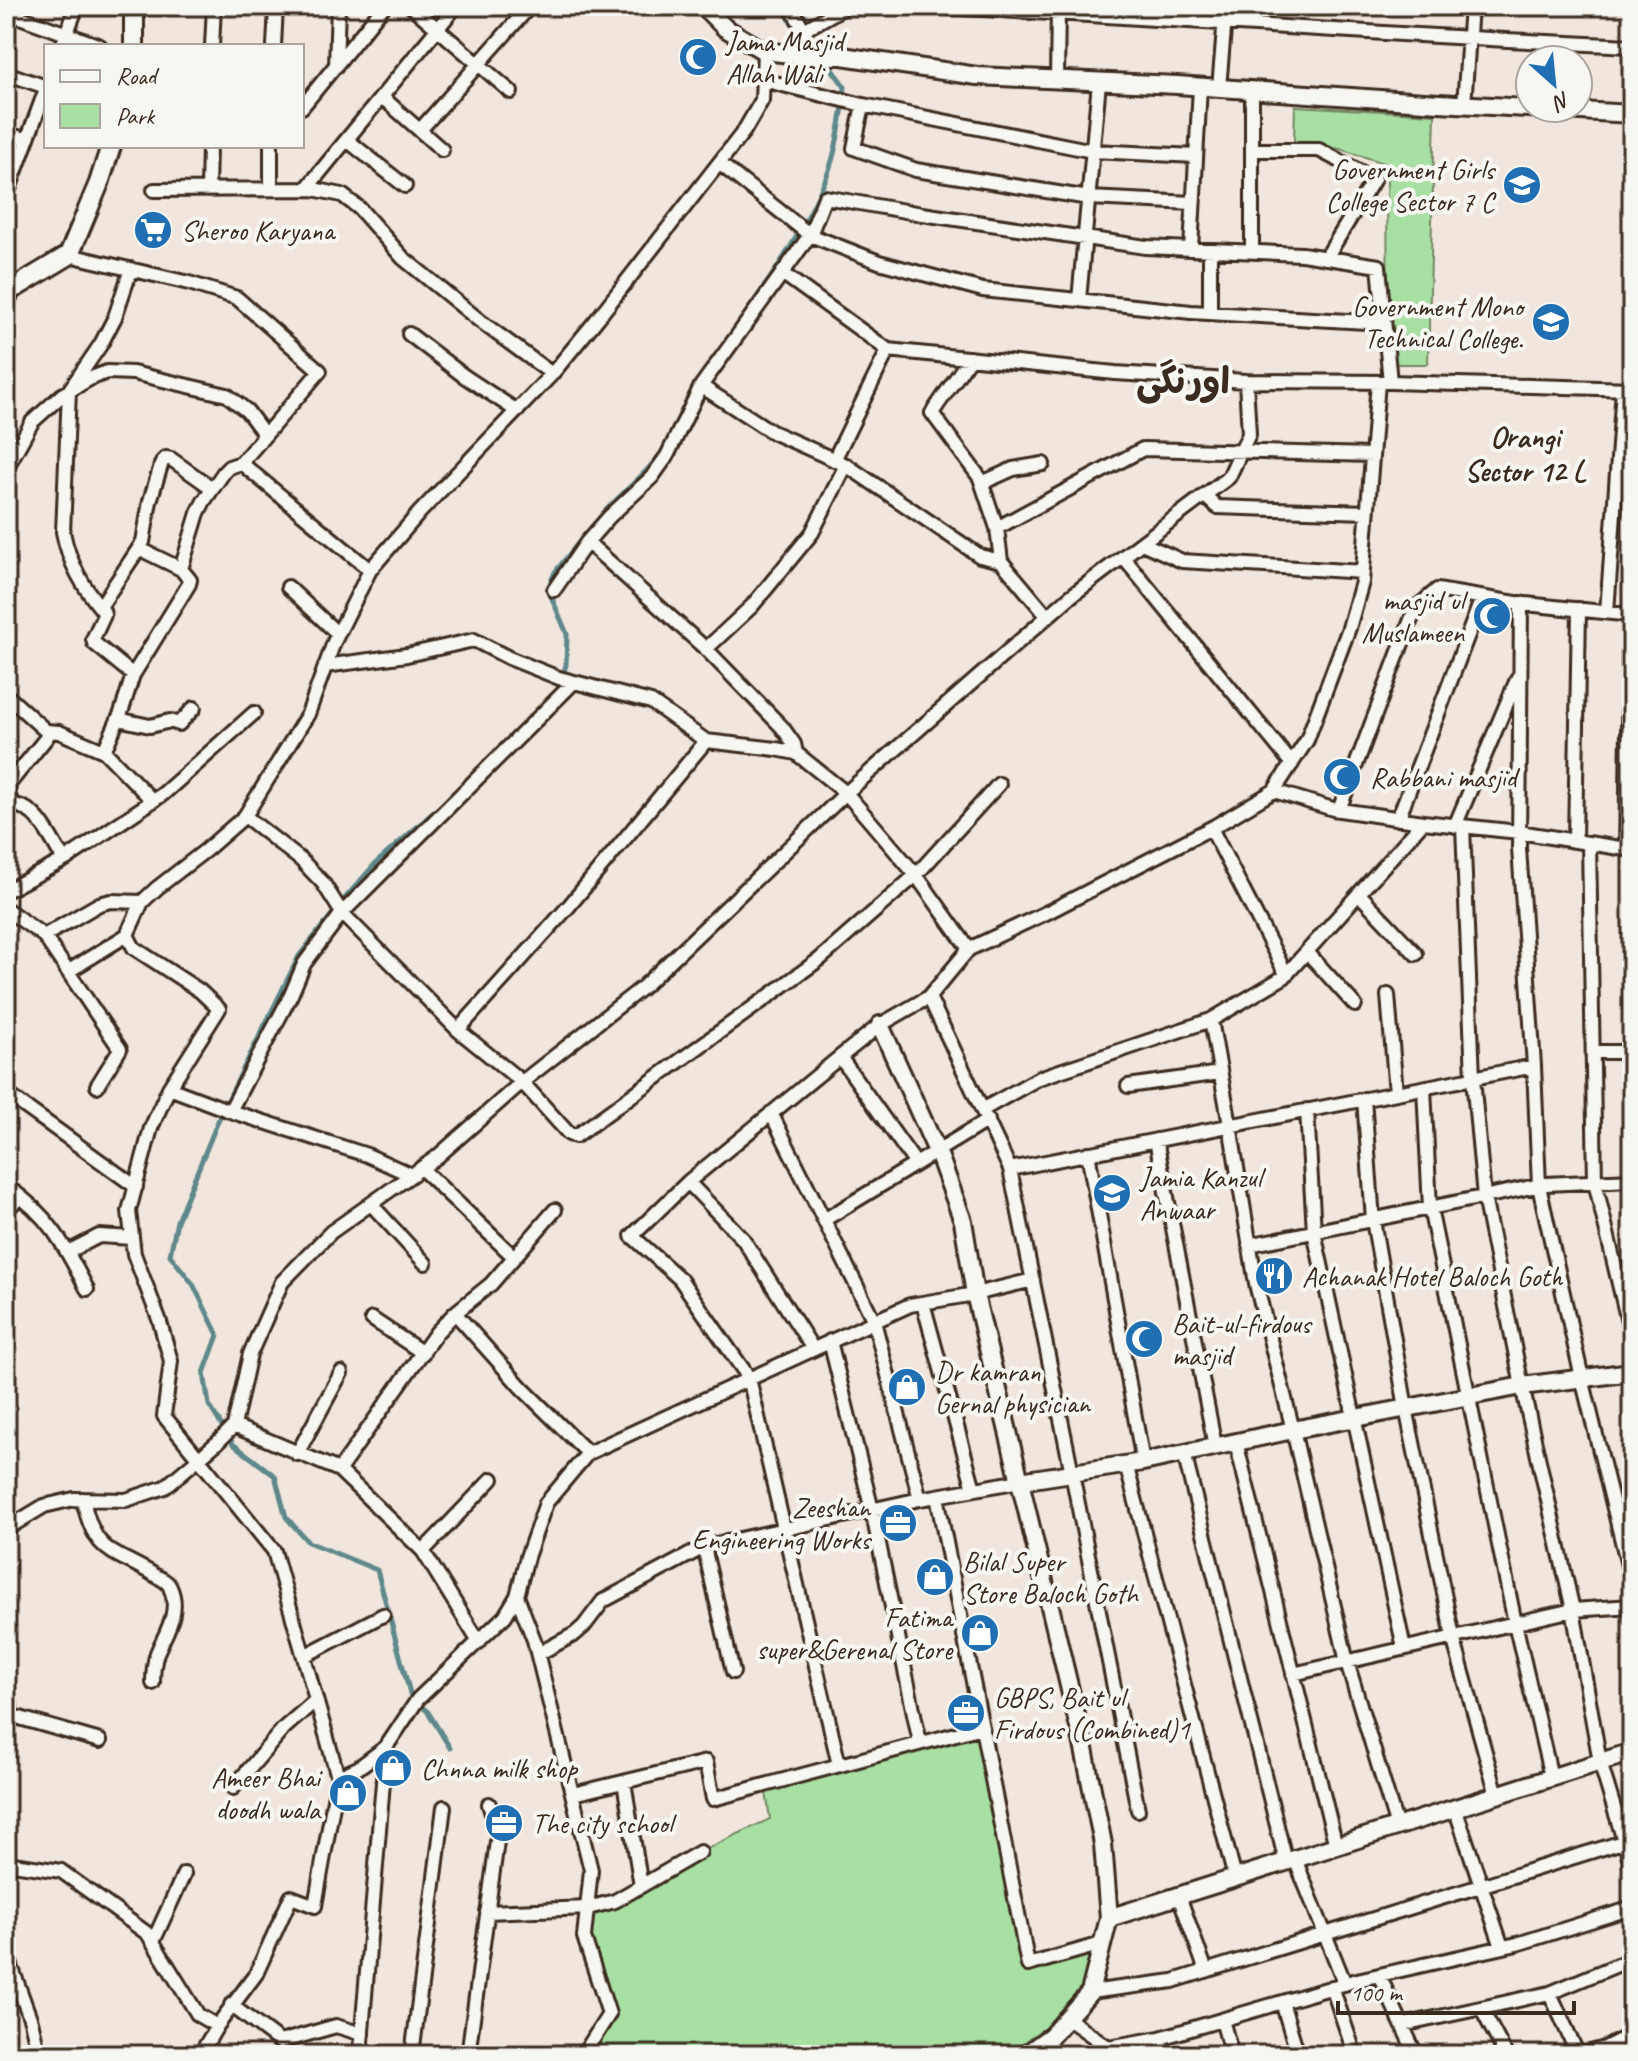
<svg xmlns="http://www.w3.org/2000/svg" width="1638" height="2061" viewBox="0 0 1638 2061" font-family="Caveat,'Playpen Sans Arabic',sans-serif">
	<style>
		.green { fill: #a8e0a4; stroke: #728561; stroke-width: 2 }
		.lines { fill: none; stroke-linecap: round; stroke-linejoin: round }
		.stream { stroke: #5f888b; stroke-width: 5 }
		.minor-casing { stroke: #3b2a1e; stroke-width: 18 }
		.tertiary-casing { stroke: #3b2a1e; stroke-width: 22 }
		.secondary-casing { stroke: #3b2a1e; stroke-width: 24 }
		.minor { stroke: #f6f6f2; stroke-width: 12 }
		.tertiary { stroke: #f6f6f2; stroke-width: 16 }
		.secondary { stroke: #f6f6f2; stroke-width: 18 }
		.labels { text-anchor: middle; dominant-baseline: central; stroke-width: 8; stroke-linejoin: round; paint-order: stroke }
		.poi-label { font-size: 28px; fill: #3b2a1e; stroke: #f6f6f2; text-anchor: start }
		.neighbourhood-label { font-size: 30px; font-weight: bold; fill: #3b2a1e; stroke: #f6f6f2 }
		.district-label { font-size: 36px; font-weight: bold; fill: #3b2a1e; stroke: #f6f6f2 }
	</style>
	<rect width="100%" height="100%" fill="#f0e6dd"/>
	<filter id="ink" filterUnits="userSpaceOnUse"><feTurbulence type="fractalNoise" baseFrequency=".0125" numOctaves="2"/><feDisplacementMap in="SourceGraphic" scale="16" xChannelSelector="R" yChannelSelector="G"/><feConvolveMatrix kernelMatrix="1 2 1 2 8 2 1 2 1" color-interpolation-filters="sRGB"/></filter>
	<g filter="url(#ink)">
		<!-- green -->
		<path class="green" d="M1295 106 1435 114 1428 364H1388L1387 164 1340 149 1294 141Z
			M981 1727 1028 1965 1101 1945 1089 1992 1025 2055H583L608 2014 584 1937 587 1908 614 1902 700 1852 770 1819 765 1785Z"/>
		<g class="lines">
			<!-- stream -->
			<path class="stream" d="M781 6 797 31 817 50
				M728 338C764 287 802 237 826 178 836 155 843 112 845 87L826 61
				M557 691 559 688 566 665 567 634 548 589 555 572 584 536 606 510 647 470 666 447
				M445 802 376 863 341 903 299 956 220 1116 177 1221 170 1255 193 1284 218 1335 204 1373 209 1405 233 1444 275 1476 286 1517 308 1542 377 1570 411 1697 428 1712 450 1748"/>
			<!-- minor casing -->
			<g class="minor-casing">
				<path id="minor" d="M411 6 511 92
					M790 6 804 30 846 6
					M921 6C1158 17 1395 36 1632 46
					M6 12 100 46
					M62 46 77 6
					M212 46 214 6
					M274 46 276 6
					M336 66 338 6
					M6 73 46 87
					M763 80 863 105 1093 151 1196 156
					M1057 80 1058 6
					M1219 88 1226 6
					M1252 91V252
					M382 97 442 150
					M863 105 854 148 916 170 1089 198 1193 203
					M1464 105 1471 6
					M302 107 384 6
					M420 130 530 6
					M6 133 27 140
					M347 140 405 186
					M1252 150H1319L1374 179 1326 258
					M719 163 810 235 879 262 983 290 1191 312 1384 323
					M307 188 456 6
					M271 189V146
					M154 190 313 189 342 195 359 208 403 258 480 321 552 374
					M208 190 209 146
					M6 197 46 89
					M1191 249 1200 87
					M69 255 189 283 237 298 320 371 241 463 370 570
					M131 269 115 317 101 344 69 391 63 532C69 563 83 587 103 611L104 615 93 639 94 643 133 675
					M782 273 888 350 1115 373 1246 381 1390 382 1632 389
					M1079 300 1099 82
					M6 304 16 287
					M1210 313V250
					M409 334 464 376 517 411
					M970 358 932 413 980 478 997 528 1001 561 1048 617
					M701 386 772 432 846 465 980 556 1001 561
					M834 460 888 350
					M6 469 32 422 62 395 91 378 107 372 133 373 227 395 247 411 265 435
					M982 483 1013 469 1043 464
					M1205 496 1217 507 1367 512
					M997 528 1143 449 1372 455
					M587 542 706 649 782 727 794 744 796 753
					M1142 543 1182 561 1363 572
					M140 549 181 569
					M1123 557 1292 764
					M288 587 338 634
					M554 590 587 542 609 517 652 477 667 456 701 386 810 235 825 197 922 214 1146 247 1302 254 1379 266 1390 382
					M1521 603 1519 848 1534 1066 1539 1186 1582 1378 1632 1582
					M100 607 143 542 150 501 162 462 166 458 171 459 212 488
					M1607 612 1623 389
					M706 649 752 606 812 533 846 465
					M325 666 407 655 474 640 509 658 559 678 651 702 706 741 776 749 796 753 846 793 916 875 969 949
					M6 695 46 731 47 737 9 784 7 793 13 805
					M118 719 150 726 170 721 179 724 194 708
					M46 731 59 732 104 751 153 801
					M104 751 121 713 133 675 189 584 190 580 181 569 198 513 204 501 224 472 229 467 241 463
					M1274 791 1333 809 1423 822 1519 832 1632 850
					M8 808 13 805C39 807 51 840 64 860
					M1339 810 1415 609 1437 590 1516 603 1632 615
					M245 816 301 860 323 883 342 913 458 1030 522 1082 569 1134 576 1136 820 959 916 875 999 784
					M1398 819 1482 598
					M1455 826 1518 677
					M1463 826 1473 1078 1484 1197 1522 1386 1573 1610 1600 1762 1632 1867
					M1211 828 1286 974
					M1575 841 1579 609
					M1589 843 1595 1182 1632 1339
					M1626 849 1630 614
					M6 891 66 859 163 794 254 713
					M1359 894 1416 954
					M6 909 44 936 120 1049 97 1086
					M44 936 99 904 111 901 142 902
					M1307 952 1355 1005
					M69 971 127 935
					M1388 995 1396 1093
					M929 997 1010 1169 1072 1473 1138 1810
					M458 1030 569 906 706 741
					M1593 1052H1632
					M840 1057 916 1164
					M1128 1086 1220 1073
					M169 1088 230 1111 367 1155 411 1175
					M1424 1088 1430 1208 1515 1623 1551 1777
					M6 1093 136 1187
					M1364 1099 1373 1220 1406 1408 1453 1637 1497 1795
					M982 1110 1039 1078 1211 1020
					M1307 1110 1314 1232 1404 1648
					M230 1111 291 995 304 964 342 913 573 683
					M771 1113 874 1321 920 1499
					M1156 1140 1215 1446
					M1088 1153 1143 1462
					M421 1168 514 1257
					M1010 1169 1534 1066
					M688 1182 743 1239 813 1349
					M6 1186C49 1215 64 1244 87 1289
					M371 1204 425 1263
					M6 1209 21 1197
					M824 1220 988 1120
					M1249 1245 1546 1184 1632 1180
					M68 1252 99 1236 132 1238
					M923 1303 974 1489
					M455 1313 522 1388 588 1453
					M372 1319 423 1353
					M830 1341 872 1510 920 1743
					M234 1426 339 1470 423 1551 479 1642
					M1236 1442 1336 1846
					M1184 1453 1286 1862
					M297 1454 341 1373
					M1126 1464 1235 1878
					M339 1470 436 1333 455 1313 491 1284 555 1210
					M937 1496 1028 1965 1102 1944
					M83 1499C95 1557 113 1549 156 1576 162 1579 168 1582 170 1587 181 1611 166 1632 157 1653 154 1662 153 1674 153 1683
					M6 1529 44 1506 74 1499 126 1500 165 1487 218 1442 234 1426 250 1354 282 1282 331 1232 437 1157 522 1082 643 987 846 793 1071 596 1229 477 1249 434 1246 381
					M704 1547 733 1672
					M423 1551 492 1479
					M517 1596 534 1640 591 1870 584 1937 609 2014 583 2055
					M538 1654 575 1634 584 1626 603 1601 704 1547 920 1499 1020 1481
					M304 1656 383 1615
					M1293 1674 1573 1610 1632 1606
					M6 1680 11 1715 6 1728
					M6 1714 100 1741
					M839 1765 749 1378 680 1279 632 1236 688 1182 840 1057 880 1025 929 997 969 949 1050 911 1215 826 1274 791 1307 740 1349 628 1362 582 1378 382
					M338 1777 358 1768 386 1747 418 1699 505 1616 517 1596 527 1557 546 1503 588 1453 910 1305 975 1294 1033 1280
					M624 1782 641 1886
					M233 1788 284 1728 316 1700
					M573 1794 706 1762 713 1799 982 1727
					M1455 1808 1502 1947
					M1397 1827 1347 1662 1293 1430 1256 1284 1230 1125 1211 1020 1284 977 1423 822
					M1295 1859 1345 1984
					M6 1863 61 1871 148 1934 198 2015 217 2026 256 1974 291 1897 315 1906 338 1777 274 1551 164 1416 171 1361 159 1319 134 1254 129 1211 151 1128 169 1088 219 1009 200 991 134 948 127 935 142 902 157 888 206 850 245 816 308 714 334 642 370 570 420 512 552 374 598 318 744 131 762 100 764 51
					M1179 1896 1206 1971
					M487 1912 588 1908 615 1901 700 1852
					M153 1942 184 1874
					M6 1952 31 2021 39 2055
					M1379 1975 1416 2055
					M1332 1987 1355 2055
					M1090 1992 1173 1981 1629 1840
					M1550 1993 1578 2055
					M1282 2002 1298 2055
					M231 2005 280 2042 336 2026 362 2034
					M1481 2008 1506 2055
					M1067 2018 1108 2047 1160 2038 1357 1980 1517 1944 1632 1908
					M1222 2020 1232 2055
					M1403 2025 1550 1993 1622 1963
					M1160 2038 1164 2055
					M200 2055 217 2026
					M360 2055 386 1747
					M412 2055 444 1807
					M468 2055 498 1834 489 1804
					M1581 2055 1605 2048 1632 2034"/>
			</g>
			<!-- tertiary casing -->
			<g class="tertiary-casing">
				<path id="tertiary" d="M703 6 725 28 764 51 808 56H842L977 76 1177 85 1439 103 1632 114
					M880 1025 940 1158 963 1221 975 1294 1083 1744 1103 1844 1109 1918 1090 1992 1051 2036 1025 2055
					M1020 1481 1143 1462 1293 1430 1522 1386 1632 1372
					M1109 1918 1632 1752"/>
			</g>
			<!-- secondary casing -->
			<g class="secondary-casing">
				<path id="secondary" d="M134 46V6
					M6 287H16L69 255 99 183 111 146"/>
			</g>
			<!-- minor -->
			<use href="#minor" class="minor"/>
			<!-- tertiary -->
			<use href="#tertiary" class="tertiary"/>
			<!-- secondary -->
			<use href="#secondary" class="secondary"/>
		</g>
	</g>
	<!-- icons -->
	<defs>
		<g id="mosque-disc" transform="scale(2)"><circle r="9.5" fill="#1f6fb2" stroke="#f6f6f2"/><path d="M3.5-4.9A6 6 0 1 0 3.5 4.9A5 5 0 1 1 3.5-4.9Z" fill="#fff"/></g>
		<g id="university-disc" transform="scale(2)"><circle r="9.5" fill="#1f6fb2" stroke="#f6f6f2"/><path d="M0-5L7-2L0 1L-7-2ZM-4 1L0 2.5L4 1V4Q0 6-4 4Z" fill="#fff"/></g>
		<g id="supermarket-disc" transform="scale(2)"><circle r="9.5" fill="#1f6fb2" stroke="#f6f6f2"/><path d="M-6-5.5h2.5l.6 2H6L4.5 2H-2.5L-4.4-4H-6ZM-1.5 3.2a1.3 1.3 0 1 0 .1 0ZM3 3.2a1.3 1.3 0 1 0 .1 0Z" fill="#fff"/></g>
		<g id="restaurant-disc" transform="scale(2)"><circle r="9.5" fill="#1f6fb2" stroke="#f6f6f2"/><path d="M-5-6h1v4h1v-4h1v4h1v-4h1v5L-1.5 .5V6h-2V.5L-5-1ZM5-6V6H3V1.5H1.5Q1.5-4 5-6Z" fill="#fff"/></g>
		<g id="shop-disc" transform="scale(2)"><circle r="9.5" fill="#1f6fb2" stroke="#f6f6f2"/><path d="M-5-2.5h2.3a2.7 3.5 0 0 1 5.4 0H5L5.5 6h-11ZM-1.5-2.5h3a1.5 2.3 0 0 0-3 0Z" fill="#fff"/></g>
		<g id="office-disc" transform="scale(2)"><circle r="9.5" fill="#1f6fb2" stroke="#f6f6f2"/><path d="M-6-3h4V-5.5h4V-3h4V5H-6ZM-1-4.5V-3h2v-1.5ZM-6 0V1H6V0Z" fill="#fff"/></g>
	</defs>
	<g fill-rule="evenodd">
		<use href="#mosque-disc" x="698" y="57"/>
		<use href="#university-disc" x="1522" y="185"/>
		<use href="#supermarket-disc" x="153" y="230"/>
		<use href="#university-disc" x="1551" y="322"/>
		<use href="#mosque-disc" x="1492" y="616"/>
		<use href="#mosque-disc" x="1342" y="777"/>
		<use href="#university-disc" x="1112" y="1193"/>
		<use href="#restaurant-disc" x="1274" y="1276"/>
		<use href="#mosque-disc" x="1144" y="1339"/>
		<use href="#shop-disc" x="907" y="1387"/>
		<use href="#office-disc" x="898" y="1523"/>
		<use href="#shop-disc" x="935" y="1577"/>
		<use href="#shop-disc" x="980" y="1633"/>
		<use href="#office-disc" x="966" y="1713"/>
		<use href="#shop-disc" x="393" y="1768"/>
		<use href="#shop-disc" x="348" y="1793"/>
		<use href="#office-disc" x="504" y="1823"/>
	</g>
	<g class="labels">
		<!-- poi labels -->
		<g class="poi-label">
			<text x="726" y="41">Jama Masjid<tspan x="726" dy="32">Allah Wali</tspan></text>
			<text x="1494" y="169" text-anchor="end">Government Girls<tspan x="1494" dy="32">College Sector 7 C</tspan></text>
			<text x="181" y="230">Sheroo Karyana</text>
			<text x="1523" y="306" text-anchor="end">Government Mono<tspan x="1523" dy="32">Technical College.</tspan></text>
			<text x="1464" y="600" text-anchor="end">masjid ul<tspan x="1464" dy="32">Muslameen</tspan></text>
			<text x="1370" y="777">Rabbani masjid</text>
			<text x="1140" y="1177">Jamia Kanzul<tspan x="1140" dy="32">Anwaar</tspan></text>
			<text x="1302" y="1276">Achanak Hotel Baloch Goth</text>
			<text x="1172" y="1323">Bait-ul-firdous<tspan x="1172" dy="32">masjid</tspan></text>
			<text x="935" y="1371">Dr kamran<tspan x="935" dy="32">Gernal physician</tspan></text>
			<text x="870" y="1507" text-anchor="end">Zeeshan<tspan x="870" dy="32">Engineering Works</tspan></text>
			<text x="963" y="1561">Bilal Super<tspan x="963" dy="32">Store Baloch Goth</tspan></text>
			<text x="952" y="1617" text-anchor="end">Fatima<tspan x="952" dy="32">super&amp;Gerenal Store</tspan></text>
			<text x="994" y="1697">GBPS, Bait ul<tspan x="994" dy="32">Firdous (Combined)1</tspan></text>
			<text x="421" y="1768">Chnna milk shop</text>
			<text x="320" y="1777" text-anchor="end">Ameer Bhai<tspan x="320" dy="32">doodh wala</tspan></text>
			<text x="532" y="1823">The city school</text>
		</g>
		<!-- neighbourhood labels -->
		<g class="neighbourhood-label">
			<text x="1525" y="437">Orangi<tspan x="1525" dy="34">Sector 12 L</tspan></text>
		</g>
		<!-- district labels -->
		<g class="district-label">
			<text x="1183" y="381">اورنگی</text>
		</g>
	</g>
	<!-- margin -->
	<rect width="1638" height="2061" fill="none" stroke="#f6f6f2" stroke-width="32"/>
	<rect x="16" y="16" width="1606" height="2029" fill="none" stroke="#3b2a1e" stroke-width="3" filter="url(#ink)"/>
	<!-- legend -->
	<rect x="44" y="44" width="260" height="104" fill="#f6f6f2" stroke="#aba49d" stroke-width="2"/>
	<rect x="60" y="70" width="40" height="12" fill="#f6f6f2" stroke="#aba49d" stroke-width="2"/>
	<text x="116" y="84" font-size="24" fill="#3b2a1e">Road</text>
	<rect x="60" y="104" width="40" height="24" fill="#a8e0a4" stroke="#aba49d" stroke-width="2"/>
	<text x="116" y="124" font-size="24" fill="#3b2a1e">Park</text>
	<!-- north arrow -->
	<g transform="translate(1554 84) rotate(153)"><circle r="38" fill="#f6f6f2" stroke="#aba49d" stroke-width="2"/>
	<path d="M0-6L14 30L0 20L-14 30Z" fill="#1f6fb2"/>
	<text y="-12" font-size="22" font-weight="bold" text-anchor="middle" fill="#3b2a1e">N</text>
	</g>
	<!-- scale -->
	<path d="M1338 2001v12h236v-12" fill="none" stroke="#3b2a1e" stroke-width="4"/>
	<text x="1350" y="2001" font-size="24" fill="#3b2a1e" stroke="#f6f6f2" stroke-width="6" paint-order="stroke">100 m</text>
</svg>
